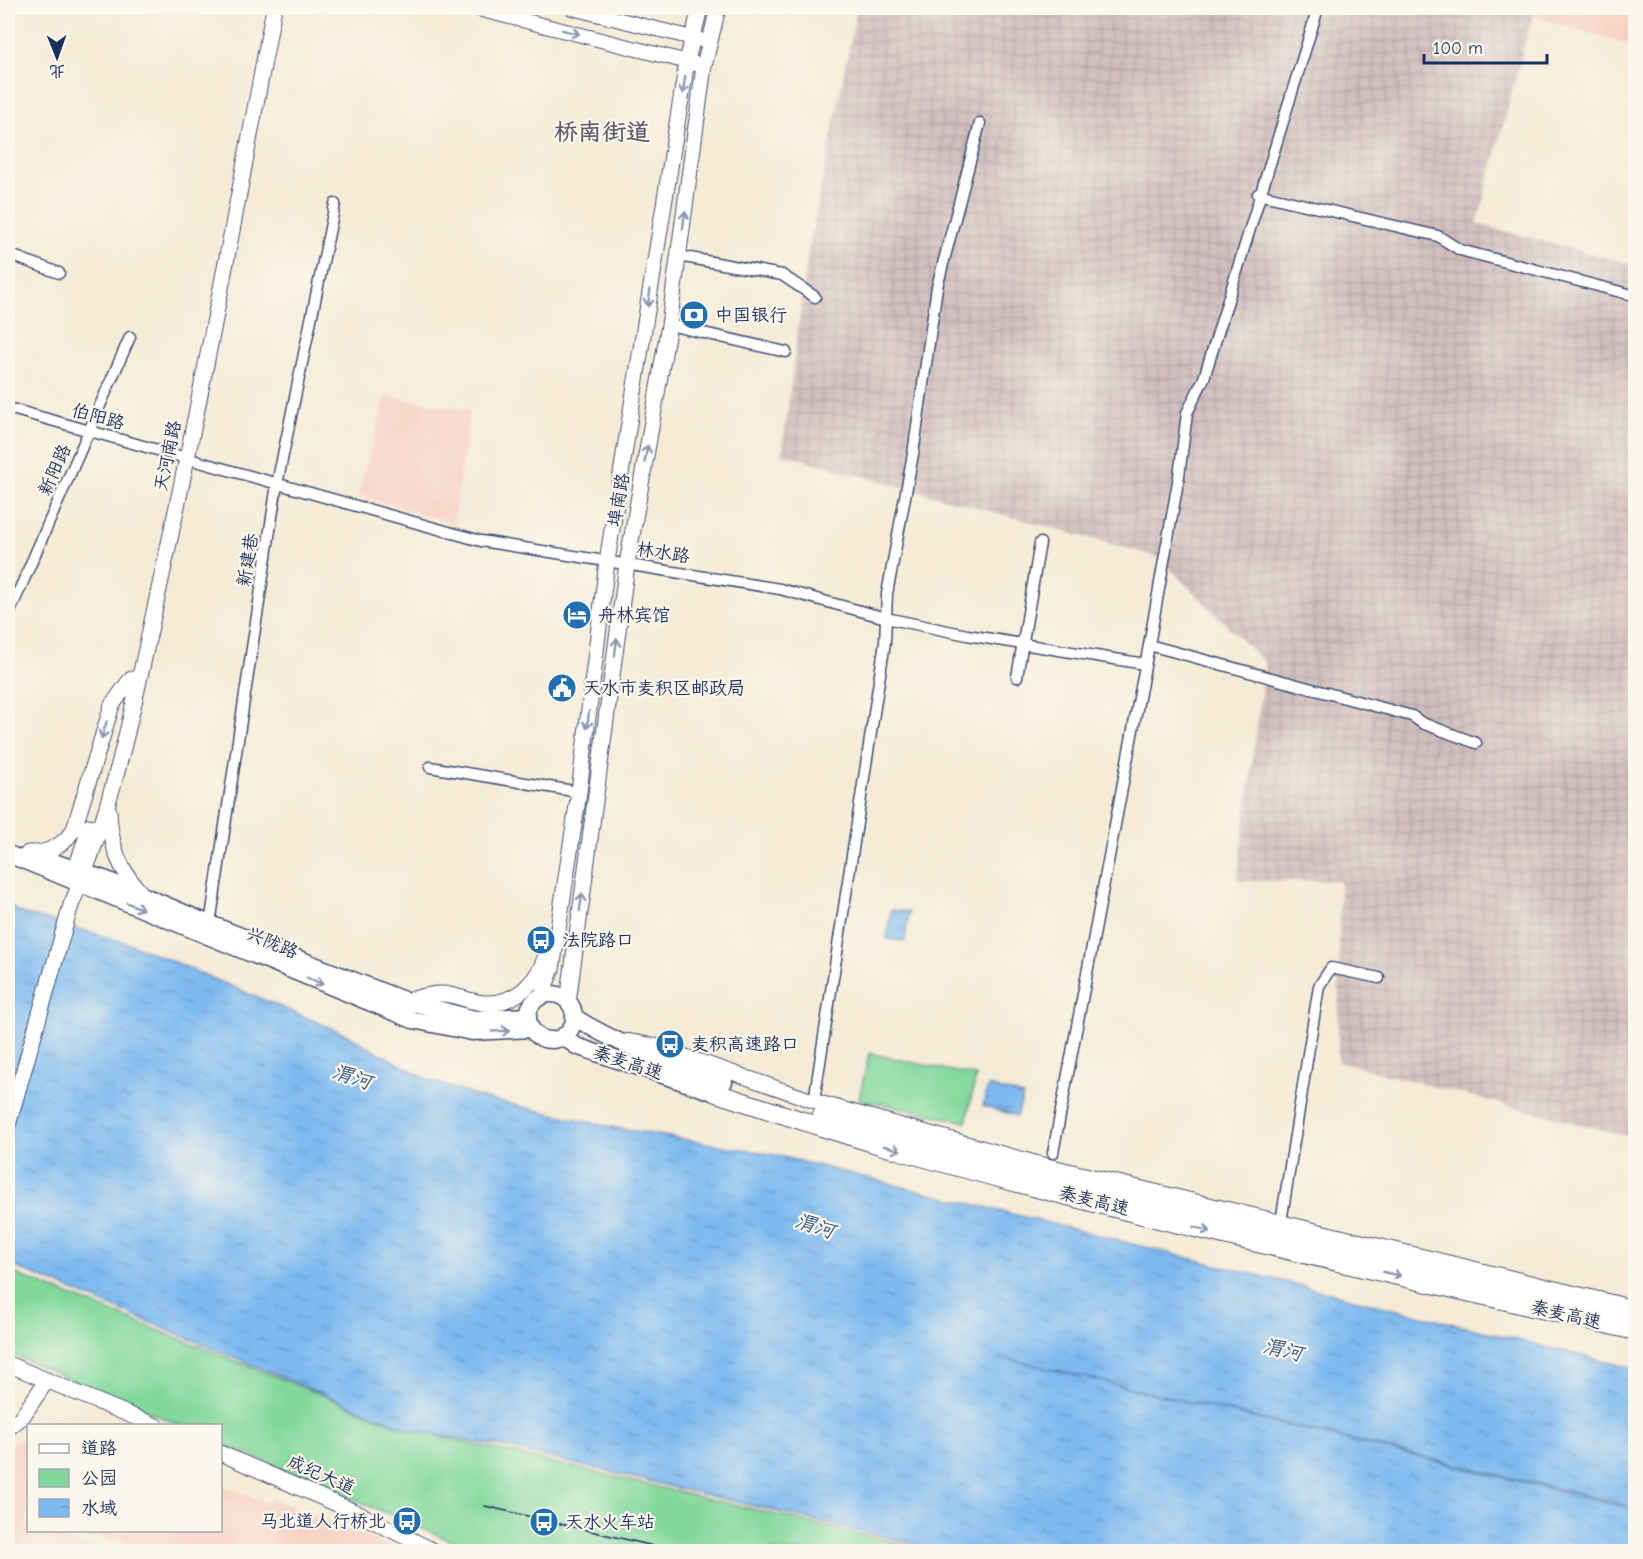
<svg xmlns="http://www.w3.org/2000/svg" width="1643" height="1559" viewBox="0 0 1643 1559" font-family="'Comic Neue','LXGW WenKai TC',sans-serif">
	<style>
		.built { fill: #f6d2c4 }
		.industrial { fill: url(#industrial-grid) }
		.green { fill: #82d89c; stroke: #4e847d; stroke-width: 1.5 }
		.water { fill: url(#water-ripples); stroke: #4c74a7; stroke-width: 1.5 }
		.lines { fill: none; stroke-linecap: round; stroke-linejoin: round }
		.minor-casing { stroke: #3c4b70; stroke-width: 13 }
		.secondary-casing { stroke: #3c4b70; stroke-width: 16 }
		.primary-casing { stroke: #3c4b70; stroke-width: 17 }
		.trunk-casing { stroke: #3c4b70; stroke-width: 19 }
		.motorway-casing { stroke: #3c4b70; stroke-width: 20 }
		.minor { stroke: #fff; stroke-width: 10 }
		.secondary { stroke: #fff; stroke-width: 14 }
		.primary { stroke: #fff; stroke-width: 15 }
		.trunk { stroke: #fff; stroke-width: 16 }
		.motorway { stroke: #fff; stroke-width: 18 }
		.tram { stroke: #1b2f5e; stroke-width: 1.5 }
		.oneway { stroke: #8d97ae }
		.labels { text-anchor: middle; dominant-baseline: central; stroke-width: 4.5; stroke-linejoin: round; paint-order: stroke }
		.poi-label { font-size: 18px; fill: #1b2f5e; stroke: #fbf7ec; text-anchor: start }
		.street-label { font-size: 18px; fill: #1b2f5e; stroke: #fbf7ec }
		.water-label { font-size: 20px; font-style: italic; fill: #38598a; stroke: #fbf7ec }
		.district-label { font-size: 24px; font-weight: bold; fill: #5c5b6e; stroke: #fbf7ec }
	</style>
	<defs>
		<pattern id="industrial-grid" width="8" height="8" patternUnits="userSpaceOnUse" patternTransform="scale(1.5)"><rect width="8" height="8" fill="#d1bfbe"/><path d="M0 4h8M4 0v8" fill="none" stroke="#b3a4a6"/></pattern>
		<pattern id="water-ripples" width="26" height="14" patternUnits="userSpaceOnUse" patternTransform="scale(1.5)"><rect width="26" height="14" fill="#7dbaf0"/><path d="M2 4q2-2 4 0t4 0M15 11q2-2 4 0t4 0" fill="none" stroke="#6698c6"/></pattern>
	</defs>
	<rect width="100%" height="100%" fill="#fbf7ec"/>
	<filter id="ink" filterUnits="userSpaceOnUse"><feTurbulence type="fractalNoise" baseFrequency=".0167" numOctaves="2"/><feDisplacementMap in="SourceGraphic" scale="12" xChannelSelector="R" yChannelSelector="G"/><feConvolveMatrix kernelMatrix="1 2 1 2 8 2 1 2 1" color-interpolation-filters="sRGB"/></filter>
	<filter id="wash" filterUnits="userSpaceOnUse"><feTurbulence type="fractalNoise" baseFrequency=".008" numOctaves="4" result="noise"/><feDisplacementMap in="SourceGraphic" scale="24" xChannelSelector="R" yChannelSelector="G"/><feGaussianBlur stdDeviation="1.35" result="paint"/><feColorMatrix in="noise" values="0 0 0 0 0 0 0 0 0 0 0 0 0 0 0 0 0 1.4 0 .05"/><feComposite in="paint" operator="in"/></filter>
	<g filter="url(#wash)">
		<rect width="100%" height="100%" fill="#f5ebd6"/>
		<!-- built -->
		<path class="built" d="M1534 8H1635V47L1532 16Z
			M386 396 470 410 453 524 357 495Z
			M28 1432V1530L70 1531 67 1542 116 1551H8V1446L22 1440Z
			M221 1486 269 1503 271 1499 403 1551H163L71 1532 220 1530Z"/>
		<!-- industrial -->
		<path class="industrial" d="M857 8H1534L1477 224 1635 265V1138L1338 1062 1340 881H1237L1265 663 1158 557 782 454 807 258Z"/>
		<!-- green -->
		<path class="green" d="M869 1053 976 1076 966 1122 859 1099Z
			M8 1271 408 1429 932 1551H475L221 1443 220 1426 180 1425 8 1353Z"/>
		<!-- water -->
		<path class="water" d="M8 903 19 912 131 944 345 1034 428 1080 486 1099 616 1128 771 1154 1635 1369V1507L1000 1357 1635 1509V1551H945L512 1449 408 1429 8 1264Z
			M891 910 909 912 905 941 887 939Z
			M988 1086 1023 1096 1017 1116 983 1106Z"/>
	</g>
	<g filter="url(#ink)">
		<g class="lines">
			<!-- minor casing -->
			<g class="minor-casing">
				<path id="minor" d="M1258 194 1438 236 1460 250 1636 296
					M8 254 59 273
					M679 256 782 275 815 297
					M669 325 786 352
					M8 408 481 541 780 589 886 618 967 635 1145 664
					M8 616 130 337
					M1149 645 1412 716 1422 723 1476 743
					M1017 677 1040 543
					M430 767 579 792
					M210 924 277 484 335 204
					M814 1101 885 642 887 594 913 454 937 287 980 123
					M1053 1153 1149 645 1179 476 1187 413 1204 378 1318 8
					M1281 1222 1319 986 1331 968 1379 978"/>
			</g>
			<!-- secondary casing -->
			<g class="secondary-casing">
				<path id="secondary" d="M474 8 704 66
					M572 8 709 42
					M628 1041 656 1046 814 1101 1033 1162 1636 1308"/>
			</g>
			<!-- primary casing -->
			<g class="primary-casing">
				<path id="primary" d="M109 811C110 844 119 870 142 894
					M28 853C48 854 63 846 74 829L112 705 131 679
					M72 880 90 826
					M541 996 552 969 579 792 607 561 687 61 700 8
					M406 1001C418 998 430 993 443 994 457 995 470 1002 484 1003 517 1005 542 978 548 947
					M568 1002 627 564 669 325 704 66 718 8
					M8 1125 71 905C116 803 137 689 161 580 203 390 238 199 274 8
					M8 1364 156 1426
					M8 1428 22 1417 47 1380
					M220 1453 355 1512 436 1552"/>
			</g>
			<!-- trunk casing -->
			<g class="trunk-casing">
				<path id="trunk" d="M8 854 413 1020 472 1032 531 1029
					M42 858 107 880 210 924 406 1001 475 1019 527 1016
					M528 1017a23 23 0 1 1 46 0a23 23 0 1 1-46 0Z
					M574 1017C621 1047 672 1063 724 1082
					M563 1036 576 1046 716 1093"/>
			</g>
			<!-- motorway casing -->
			<g class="motorway-casing">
				<path id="motorway" d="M716 1093C770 1110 825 1129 880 1145 1129 1217 1383 1272 1636 1331
					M822 1115 1109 1192 1636 1318"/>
			</g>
			<!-- minor -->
			<use href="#minor" class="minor"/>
			<!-- secondary -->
			<use href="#secondary" class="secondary"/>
			<!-- primary -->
			<use href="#primary" class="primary"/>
			<!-- trunk -->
			<use href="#trunk" class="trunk"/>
			<!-- motorway -->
			<use href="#motorway" class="motorway"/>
			<!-- tram -->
			<path class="tram" d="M485 1506 679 1552"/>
		</g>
		<!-- one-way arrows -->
		<defs><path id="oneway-shaft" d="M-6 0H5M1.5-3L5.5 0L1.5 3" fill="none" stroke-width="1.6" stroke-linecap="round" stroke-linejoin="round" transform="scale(1.5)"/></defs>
		<g class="oneway">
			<use href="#oneway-shaft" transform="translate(571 32) rotate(14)"/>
			<use href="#oneway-shaft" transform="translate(684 85) rotate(99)"/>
			<use href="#oneway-shaft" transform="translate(684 220) rotate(-83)"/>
			<use href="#oneway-shaft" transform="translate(649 298) rotate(99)"/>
			<use href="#oneway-shaft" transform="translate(646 454) rotate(-80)"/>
			<use href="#oneway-shaft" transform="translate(616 647) rotate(-82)"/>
			<use href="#oneway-shaft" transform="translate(588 720) rotate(97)"/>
			<use href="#oneway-shaft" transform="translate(104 730) rotate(107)"/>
			<use href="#oneway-shaft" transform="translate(581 902) rotate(-82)"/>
			<use href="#oneway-shaft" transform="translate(135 906) rotate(22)"/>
			<use href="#oneway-shaft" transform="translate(315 981) rotate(23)"/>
			<use href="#oneway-shaft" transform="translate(501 1031) rotate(-3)"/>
			<use href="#oneway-shaft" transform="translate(892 1148) rotate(15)"/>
			<use href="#oneway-shaft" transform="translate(1202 1229) rotate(14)"/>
			<use href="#oneway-shaft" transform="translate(1392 1274) rotate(13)"/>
		</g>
	</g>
	<!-- icons -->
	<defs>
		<g id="bank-disc" transform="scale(1.5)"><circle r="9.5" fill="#1f6fb2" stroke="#fbf7ec"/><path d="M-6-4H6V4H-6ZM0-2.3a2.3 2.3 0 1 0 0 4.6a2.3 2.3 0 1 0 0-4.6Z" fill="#fff"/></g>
		<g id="hotel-disc" transform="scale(1.5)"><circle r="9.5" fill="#1f6fb2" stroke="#fbf7ec"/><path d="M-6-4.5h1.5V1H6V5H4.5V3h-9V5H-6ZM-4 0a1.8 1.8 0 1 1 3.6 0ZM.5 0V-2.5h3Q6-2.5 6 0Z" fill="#fff"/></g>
		<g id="civic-disc" transform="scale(1.5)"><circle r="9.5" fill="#1f6fb2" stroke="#fbf7ec"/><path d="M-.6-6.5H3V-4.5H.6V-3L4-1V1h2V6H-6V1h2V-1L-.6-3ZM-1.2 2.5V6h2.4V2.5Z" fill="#fff"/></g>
		<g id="bus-disc" transform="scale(1.5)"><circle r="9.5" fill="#1f6fb2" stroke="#fbf7ec"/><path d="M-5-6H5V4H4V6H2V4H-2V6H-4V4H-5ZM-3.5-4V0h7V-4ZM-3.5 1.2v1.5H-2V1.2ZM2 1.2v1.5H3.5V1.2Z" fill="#fff"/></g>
	</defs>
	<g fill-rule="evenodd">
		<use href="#bank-disc" x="694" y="315"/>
		<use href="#hotel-disc" x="577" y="615"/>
		<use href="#civic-disc" x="562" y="688"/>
		<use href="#bus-disc" x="541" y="940"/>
		<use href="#bus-disc" x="670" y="1044"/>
		<use href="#bus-disc" x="407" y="1521"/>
		<use href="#bus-disc" x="544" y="1522"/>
	</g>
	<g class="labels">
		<!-- poi labels -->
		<g class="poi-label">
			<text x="715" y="315">中国银行</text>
			<text x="598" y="615">舟林宾馆</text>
			<text x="583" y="688">天水市麦积区邮政局</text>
			<text x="562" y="940">法院路口</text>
			<text x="691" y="1044">麦积高速路口</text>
			<text x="386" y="1521" text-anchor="end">马北道人行桥北</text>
			<text x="565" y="1522">天水火车站</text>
		</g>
		<!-- street labels -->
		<g class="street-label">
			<text transform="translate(98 417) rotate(15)">伯阳路</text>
			<text transform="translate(168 456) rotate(-78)">天河南路</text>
			<text transform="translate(55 470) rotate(-66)">新阳路</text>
			<text transform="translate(619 500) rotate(-80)">埠南路</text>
			<text transform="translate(663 553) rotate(9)">林水路</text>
			<text transform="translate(248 560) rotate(-81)">新建巷</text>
			<text transform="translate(272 943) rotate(23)">兴陇路</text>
			<text transform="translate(628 1063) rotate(18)">秦麦高速</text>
			<text transform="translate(1094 1201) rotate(14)">秦麦高速</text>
			<text transform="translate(1566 1315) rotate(13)">秦麦高速</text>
			<text transform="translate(321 1475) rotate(24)">成纪大道</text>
		</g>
		<!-- water labels -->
		<g class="water-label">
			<text transform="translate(352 1077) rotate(18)">渭河</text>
			<text transform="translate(815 1226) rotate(18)">渭河</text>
			<text transform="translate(1283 1350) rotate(13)">渭河</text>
		</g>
		<!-- district labels -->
		<g class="district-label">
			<text x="602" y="132">桥南街道</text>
		</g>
	</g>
	<!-- margin -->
	<rect width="1643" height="1559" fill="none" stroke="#fbf7ec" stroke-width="30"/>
	<!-- legend -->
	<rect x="27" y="1424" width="195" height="108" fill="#fbf7ec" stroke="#a1a7b3" stroke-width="1.5"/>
	<rect x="39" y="1444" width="30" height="9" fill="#ffffff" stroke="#a1a7b3" stroke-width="1.5"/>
	<text x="81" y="1454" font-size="18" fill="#1b2f5e">道路</text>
	<rect x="39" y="1469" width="30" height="18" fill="#82d89c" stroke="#a1a7b3" stroke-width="1.5"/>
	<text x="81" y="1484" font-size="18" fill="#1b2f5e">公园</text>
	<rect x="39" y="1499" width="30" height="18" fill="url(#water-ripples)" stroke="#a1a7b3" stroke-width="1.5"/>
	<text x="81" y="1514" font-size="18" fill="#1b2f5e">水域</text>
	<!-- north arrow -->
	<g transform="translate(57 57) rotate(179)" stroke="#fbf7ec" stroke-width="4.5" paint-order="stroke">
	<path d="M0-4.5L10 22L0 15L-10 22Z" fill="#1b2f5e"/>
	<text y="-9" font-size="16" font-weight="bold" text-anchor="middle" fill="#1b2f5e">北</text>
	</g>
	<!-- scale -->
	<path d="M1424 54v9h123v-9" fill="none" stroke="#1b2f5e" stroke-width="3"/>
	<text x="1433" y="54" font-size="18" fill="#1b2f5e" stroke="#fbf7ec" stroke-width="4.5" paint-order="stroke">100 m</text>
</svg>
